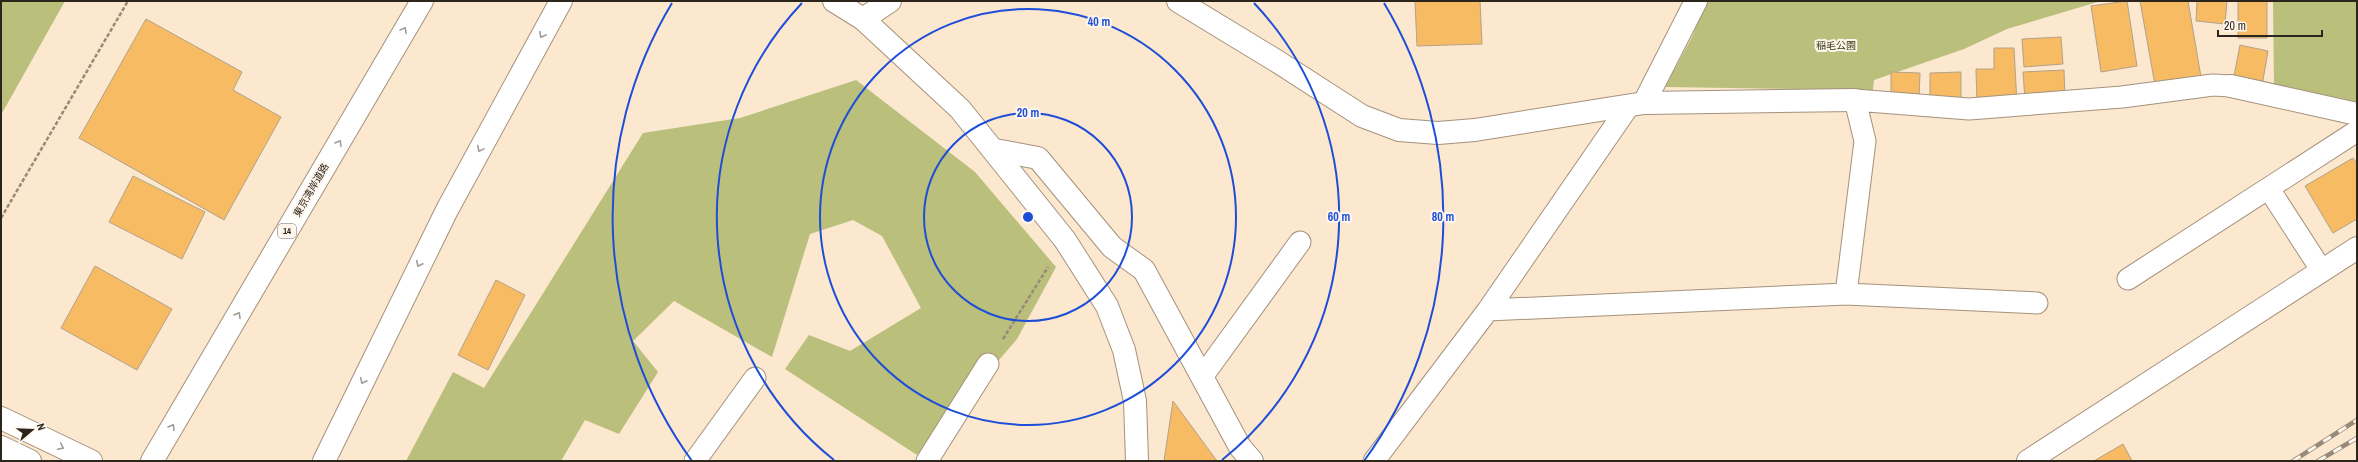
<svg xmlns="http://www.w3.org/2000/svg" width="2358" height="462" viewBox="0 0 2358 462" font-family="'Archivo Narrow','Noto Sans JP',sans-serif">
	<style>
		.green { fill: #babf7b }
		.building { fill: #f6bb63; stroke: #b3a28a }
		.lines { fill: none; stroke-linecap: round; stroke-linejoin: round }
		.lane-casing { stroke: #a5927c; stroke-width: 23 }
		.street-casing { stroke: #a5927c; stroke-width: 24 }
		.secondary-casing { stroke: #a5927c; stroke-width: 24 }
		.highway-casing { stroke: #a5927c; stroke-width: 24 }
		.path { stroke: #988a79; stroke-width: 2.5; stroke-dasharray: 4 2; stroke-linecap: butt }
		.lane { stroke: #fff; stroke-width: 21 }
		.street { stroke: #fff; stroke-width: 22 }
		.secondary { stroke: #fff; stroke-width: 22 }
		.highway { stroke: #fff; stroke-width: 22 }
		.rail-casing { stroke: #988a79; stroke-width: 4.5 }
		.rail { stroke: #fff6ed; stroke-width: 3; stroke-dasharray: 9; stroke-linecap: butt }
		.oneway { stroke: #a09d99 }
		.ring { fill: none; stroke: #1d4ed8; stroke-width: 2 }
		.labels { text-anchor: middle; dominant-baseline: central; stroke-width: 4; stroke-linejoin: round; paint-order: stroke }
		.shield { fill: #fff6ed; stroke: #6b645b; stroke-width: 1 }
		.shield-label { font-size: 9px; font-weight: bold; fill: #2c251c }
		.park-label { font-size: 10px; fill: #37390e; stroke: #fff6ed }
		.street-label { font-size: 10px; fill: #2c251c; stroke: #fff6ed }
		.centre { fill: #1d4ed8; stroke: #fff6ed; stroke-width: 2 }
		.ring-label { font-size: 12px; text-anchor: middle; font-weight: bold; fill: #1d4ed8; stroke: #fff6ed; stroke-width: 4; stroke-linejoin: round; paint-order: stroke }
	</style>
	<rect width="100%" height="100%" fill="#fce7cf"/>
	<!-- green -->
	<path class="green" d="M1 1H65L1 115Z
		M1706 1H2101L2007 29 1964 49 1874 80 1873 90 1665 87 1692 37Z
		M2273 1H2357V102L2274 88Z
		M856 80 975 172 1056 267 1017 339 917 455 785 369 809 335 850 351 921 308 882 236 853 220 810 234 772 357 674 301 633 341 658 372 619 434 585 420 561 461H406L453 372 484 388 643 133 740 118Z"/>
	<!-- building -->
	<path class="building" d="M1415 1H1480L1482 44 1417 46Z
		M2127 1 2137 66 2101 72 2091 6Z
		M2140 1H2188L2201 77 2155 85Z
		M2197 1H2227L2225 24 2196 21Z
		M2238 1H2267V38H2238Z
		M146 19 242 72 233 90 281 117 224 220 79 138Z
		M2061 37 2063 64 2024 67 2022 39Z
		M2240 45 2268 51 2262 86 2233 81Z
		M1994 48H2014L2017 104 1977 107 1976 69H1994Z
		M2064 70 2065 98 2025 100 2023 72Z
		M1891 72 1920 73 1919 99 1891 98Z
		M1961 72V103H1930V73Z
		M2353 158 2357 164V219L2333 233 2305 186Z
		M133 176 205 212 182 259 109 222Z
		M95 266 172 309 137 370 61 328Z
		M496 280 525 295 488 370 458 355Z
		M1173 401 1217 461H1164Z
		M2123 444 2132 461H2094Z"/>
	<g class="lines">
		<!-- lane casing -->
		<g class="lane-casing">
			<path id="lane" d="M2269 189 2322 271
				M2128 279 2357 131
				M1846 294 1865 141 1855 100 1969 109 2122 97 2213 85 2231 86
				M1488 310 1846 294 2037 303
				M1202 377 1300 242
				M695 461 755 378
				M927 461 988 364
				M1374 461 1488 310 1628 107"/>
		</g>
		<!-- street casing -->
		<g class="street-casing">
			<path id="street" d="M1178 1 1275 60 1362 116 1399 130 1438 133 1475 130 1644 103 1855 100
				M863 19 890 1
				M2231 86 2357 114
				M1644 103 1696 1
				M995 150 1038 158 1112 247 1144 270 1240 447 1252 461
				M2028 461 2357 248"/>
		</g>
		<!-- secondary casing -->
		<g class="secondary-casing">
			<path id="secondary" d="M834 1 863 19 960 109 1065 240 1107 306 1124 350 1135 401 1137 461
				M1 418 91 461
				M1 447 30 461"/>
		</g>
		<!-- highway casing -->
		<g class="highway-casing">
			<path id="highway" d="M152 461 422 1
				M324 461 447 210 561 1"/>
		</g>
		<!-- path -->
		<path class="path" d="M1 218 128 1
			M1003 339 1048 267"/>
		<!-- lane -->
		<use href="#lane" class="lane"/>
		<!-- street -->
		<use href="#street" class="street"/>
		<!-- secondary -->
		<use href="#secondary" class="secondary"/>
		<!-- highway -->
		<use href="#highway" class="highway"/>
		<!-- rail casing -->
		<g class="rail-casing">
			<path id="rail" d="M2293 461 2357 420
				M2318 461 2357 438"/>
		</g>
		<!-- rail -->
		<use href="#rail" class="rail"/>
	</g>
	<!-- one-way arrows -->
	<defs><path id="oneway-chevron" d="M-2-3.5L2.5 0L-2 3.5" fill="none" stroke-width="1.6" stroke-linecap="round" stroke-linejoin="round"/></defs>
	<g class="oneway">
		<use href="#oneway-chevron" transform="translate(404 30) rotate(-60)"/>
		<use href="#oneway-chevron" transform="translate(542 35) rotate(119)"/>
		<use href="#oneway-chevron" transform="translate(339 143) rotate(-60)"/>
		<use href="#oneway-chevron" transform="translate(480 149) rotate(118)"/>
		<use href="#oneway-chevron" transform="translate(419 264) rotate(117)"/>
		<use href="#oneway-chevron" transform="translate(238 315) rotate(-60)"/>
		<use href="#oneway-chevron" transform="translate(363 381) rotate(116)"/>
		<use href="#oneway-chevron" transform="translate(172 427) rotate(-60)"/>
		<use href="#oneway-chevron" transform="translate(61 447) rotate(26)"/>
	</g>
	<!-- distance rings -->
	<g class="ring">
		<circle cx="1028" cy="217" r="104"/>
		<circle cx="1028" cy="217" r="208"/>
		<path d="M834 460A311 311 0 0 1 802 3M1254 3A311 311 0 0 1 1222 460"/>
		<path d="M692 461A415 415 0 0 1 672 3M1384 3A415 415 0 0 1 1364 461"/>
	</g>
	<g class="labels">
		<!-- shield labels -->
		<rect class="shield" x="278" y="224" width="18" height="14" rx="3"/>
		<g class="shield-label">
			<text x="287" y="231">14</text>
		</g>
		<!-- park labels -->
		<g class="park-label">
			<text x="1836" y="45">稲毛公園</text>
		</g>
		<!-- street labels -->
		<g class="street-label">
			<text transform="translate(311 190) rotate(-60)">東京湾岸道路</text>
		</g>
	</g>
	<circle cx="1028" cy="217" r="6" class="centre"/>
	<g class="ring-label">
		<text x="1099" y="26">40 m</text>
		<text x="1028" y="117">20 m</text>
		<text x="1339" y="221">60 m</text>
		<text x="1443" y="221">80 m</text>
	</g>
	<!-- border -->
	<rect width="2358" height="462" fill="none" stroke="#2c251c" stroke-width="4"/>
	<!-- north arrow -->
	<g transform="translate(32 430) rotate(71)" stroke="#fff6ed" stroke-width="3" paint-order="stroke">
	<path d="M0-3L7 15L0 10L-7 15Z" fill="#2c251c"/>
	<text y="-6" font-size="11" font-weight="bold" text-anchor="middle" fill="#2c251c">N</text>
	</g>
	<!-- scale -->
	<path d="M2218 30v6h104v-6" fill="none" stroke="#2c251c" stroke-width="2"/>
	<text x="2224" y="30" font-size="12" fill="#2c251c" stroke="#fff6ed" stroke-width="3" paint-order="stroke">20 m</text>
</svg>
